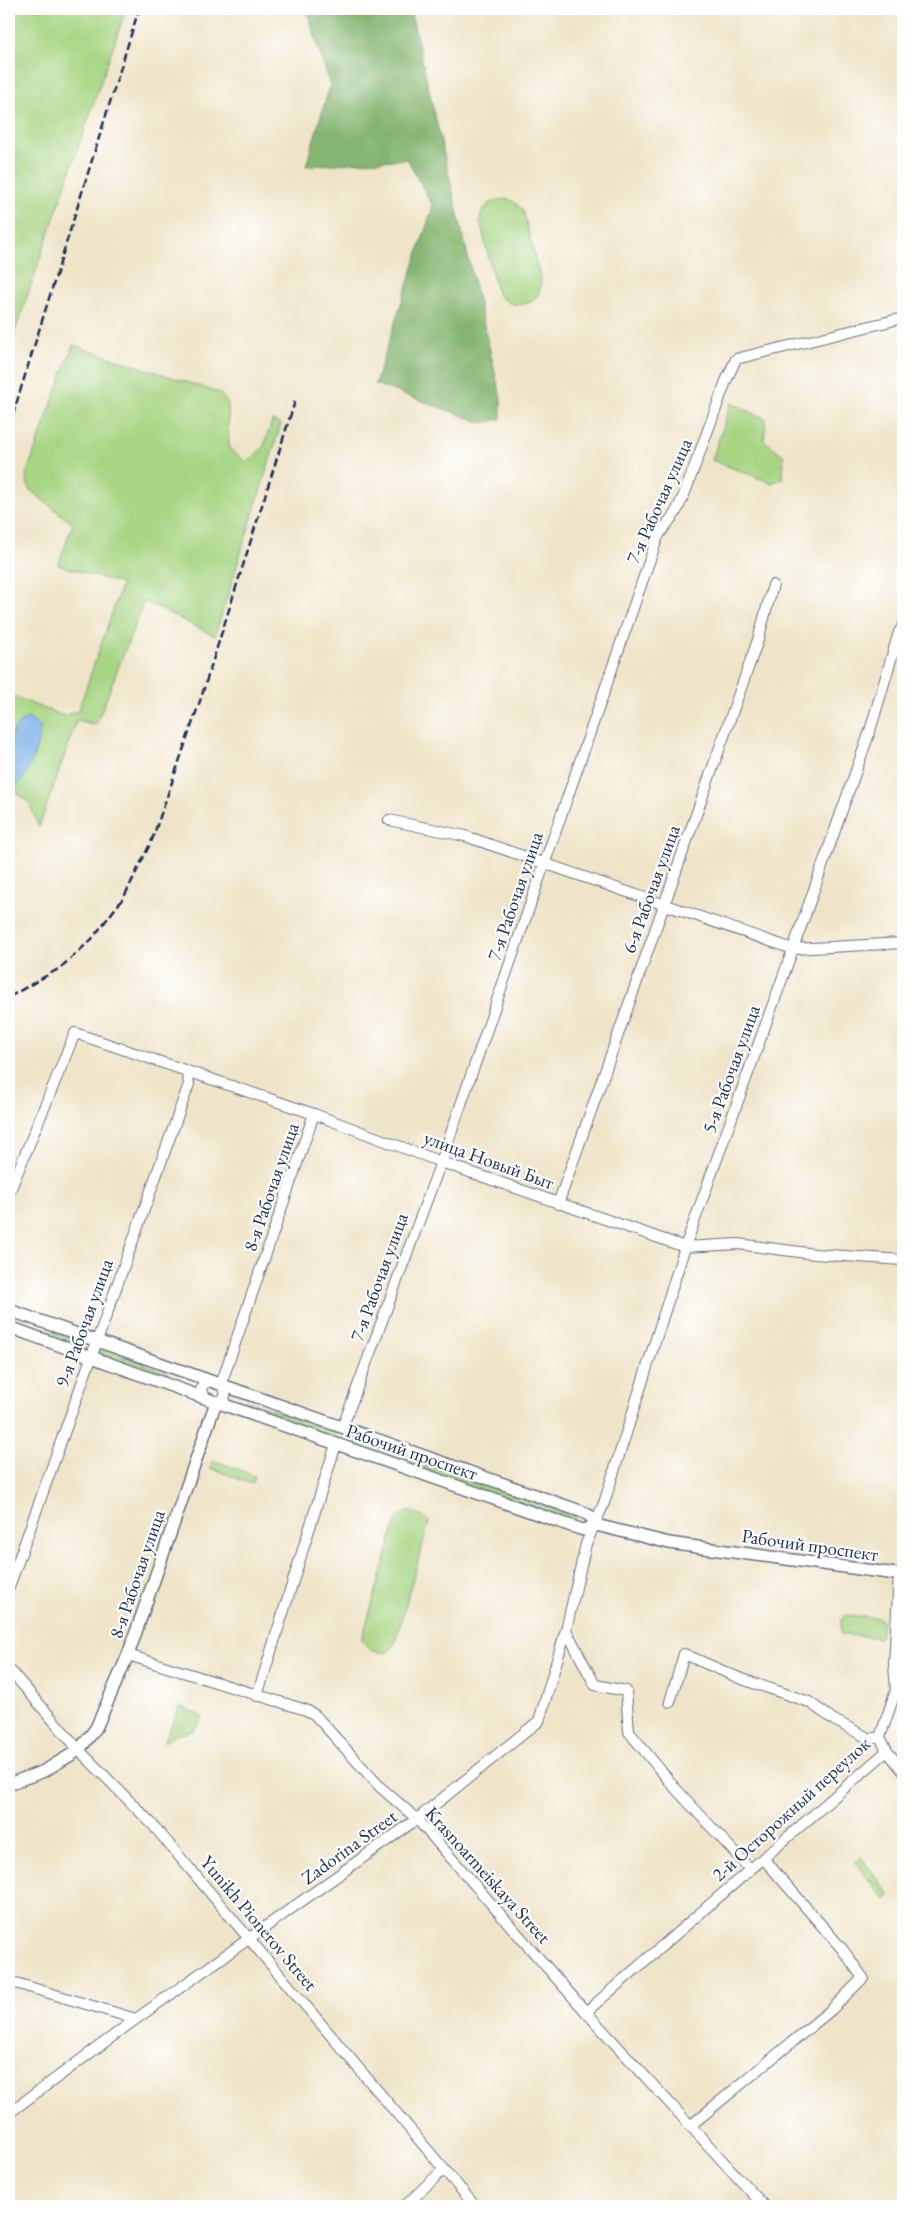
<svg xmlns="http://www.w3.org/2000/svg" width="912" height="2215" viewBox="0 0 912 2215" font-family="'EB Garamond',serif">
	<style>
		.green { fill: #a7d583; stroke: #618270 }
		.forest { fill: #85b671; stroke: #507268 }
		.water { fill: #7cb0e9; stroke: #4c70a4 }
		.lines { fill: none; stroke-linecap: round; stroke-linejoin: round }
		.minor-casing { stroke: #656e83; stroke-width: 12 }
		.tertiary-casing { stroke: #656e83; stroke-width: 14 }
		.minor { stroke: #fff; stroke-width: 10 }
		.tertiary { stroke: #fff; stroke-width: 11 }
		.rail { stroke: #1b2f5e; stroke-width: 2.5; stroke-dasharray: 8 4; stroke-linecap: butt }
		.labels { text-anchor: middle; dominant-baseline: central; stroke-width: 4.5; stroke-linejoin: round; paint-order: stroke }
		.street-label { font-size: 19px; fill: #1b2f5e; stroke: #fff }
	</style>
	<rect width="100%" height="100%" fill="#fff"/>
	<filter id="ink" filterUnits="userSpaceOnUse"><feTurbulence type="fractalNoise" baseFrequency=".02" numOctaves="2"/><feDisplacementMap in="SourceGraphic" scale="10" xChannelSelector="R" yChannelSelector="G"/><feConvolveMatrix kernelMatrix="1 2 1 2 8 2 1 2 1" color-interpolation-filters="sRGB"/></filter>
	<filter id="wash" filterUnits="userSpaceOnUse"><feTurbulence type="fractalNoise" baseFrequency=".0096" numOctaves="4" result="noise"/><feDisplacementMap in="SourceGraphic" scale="20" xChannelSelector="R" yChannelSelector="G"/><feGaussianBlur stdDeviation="1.12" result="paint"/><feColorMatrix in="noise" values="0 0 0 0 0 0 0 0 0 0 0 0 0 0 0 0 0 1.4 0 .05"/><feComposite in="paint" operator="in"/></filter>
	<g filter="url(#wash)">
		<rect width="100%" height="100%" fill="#efe4c7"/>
		<!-- green -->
		<path class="green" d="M9 9H126L9 349Z
			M507 199 513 201 523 210 541 282C541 307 512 312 497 293L480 221C482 205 492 200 507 199Z
			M73 345 220 393 228 404 229 448 247 463 264 446 272 421 281 424 215 636 144 601 96 725 77 720 39 827 29 803 9 786V695L64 716 78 711 122 584 58 565 73 524 29 489 26 475Z
			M731 403 766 419 764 440 784 456 783 478 772 483 712 460Z
			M9 1316 82 1342 79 1349 9 1323Z
			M99 1348 169 1373 167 1379 97 1354Z
			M243 1400 337 1432 335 1437 242 1405Z
			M352 1436 576 1516 574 1522 349 1443Z
			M213 1460 255 1476 252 1484 210 1468Z
			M407 1512C417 1512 422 1515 429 1522L394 1646 386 1653C373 1652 368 1651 362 1639L397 1518Z
			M845 1615 879 1618 883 1622 881 1636 878 1638 841 1634V1619Z
			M180 1706 203 1717 193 1731 175 1735 164 1742Z
			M861 1857 890 1895 885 1899 855 1863Z"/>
		<!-- forest -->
		<path class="forest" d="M306 9H410L501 398V419L483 423 375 384 433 206 407 159 306 166 330 85Z"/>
		<!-- water -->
		<path class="water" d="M28 718 41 728C37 748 31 771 17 786L9 784C9 764 4 726 28 718Z"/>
	</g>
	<g filter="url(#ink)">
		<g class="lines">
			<!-- minor casing -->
			<g class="minor-casing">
				<path id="minor" d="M389 820 465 836 793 949 903 943
					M9 1193 75 1033 314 1114 441 1162 685 1247 738 1244 815 1254 903 1260
					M558 1204 758 640 773 585
					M206 1399 201 1390 203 1384 211 1381
					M216 1402 224 1399 226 1392 221 1384 314 1114
					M343 1426 441 1162 658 536 676 512 684 495 726 381 736 359 903 318
					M9 1587 189 1084 187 1071
					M566 1630 595 1685 626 1691 629 1732 676 1789 750 1869
					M128 1655 306 1710 315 1715 380 1787 417 1819 586 2012 764 2206
					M9 1669 79 1750 152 1824 475 2206
					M257 1696 336 1444
					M670 1702 684 1654 739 1678 809 1702 834 1720 870 1739 880 1737
					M887 1751 903 1771
					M9 1981 136 2019
					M586 2012 887 1751 880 1737 896 1690 894 1665 899 1574
					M9 2113 136 2019 417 1819 539 1721 566 1630 586 1544 604 1503 685 1247 793 949 870 731 899 632 903 626
					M690 2126 831 2010 863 1978 843 1950 763 1858
					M405 2206 444 2169"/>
			</g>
			<!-- tertiary casing -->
			<g class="tertiary-casing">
				<path id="tertiary" d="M9 1310 583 1512 590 1516 596 1525
					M9 1327 196 1395 580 1529 584 1530 596 1525 669 1543 697 1547 903 1575
					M9 1784 44 1771 79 1750 96 1728 128 1655 216 1402"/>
			</g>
			<!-- minor -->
			<use href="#minor" class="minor"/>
			<!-- tertiary -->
			<use href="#tertiary" class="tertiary"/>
			<!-- rail -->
			<path class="rail" d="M9 427 139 9
				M9 997 60 968 91 940 124 897 152 840 201 698 296 398"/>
		</g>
	</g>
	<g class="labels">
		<!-- street labels -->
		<g class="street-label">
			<text transform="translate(659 501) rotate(-66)">7-я Рабочая улица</text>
			<text transform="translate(651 889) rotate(-70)">6-я Рабочая улица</text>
			<text transform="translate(515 896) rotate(-71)">7-я Рабочая улица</text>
			<text transform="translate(731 1069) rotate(-70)">5-я Рабочая улица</text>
			<text transform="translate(489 1160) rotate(20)">улица Новый Быт</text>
			<text transform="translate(271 1187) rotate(-71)">8-я Рабочая улица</text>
			<text transform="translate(379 1277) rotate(-70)">7-я Рабочая улица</text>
			<text transform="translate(84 1323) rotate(-70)">9-я Рабочая улица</text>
			<text transform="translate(412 1452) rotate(19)">Рабочий проспект</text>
			<text transform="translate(810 1545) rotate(8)">Рабочий проспект</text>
			<text transform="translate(137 1574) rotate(-71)">8-я Рабочая улица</text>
			<text transform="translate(791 1809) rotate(-42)">2-й Осторожный переулок</text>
			<text transform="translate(349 1847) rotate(-36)">Zadorina Street</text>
			<text transform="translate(488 1875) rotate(48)">Krasnoarmeiskaya Street</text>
			<text transform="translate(259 1923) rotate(50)">Yunikh Pionerov Street</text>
		</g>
	</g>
	<!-- margin -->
	<rect width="912" height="2215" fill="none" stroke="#fff" stroke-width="30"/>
</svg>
